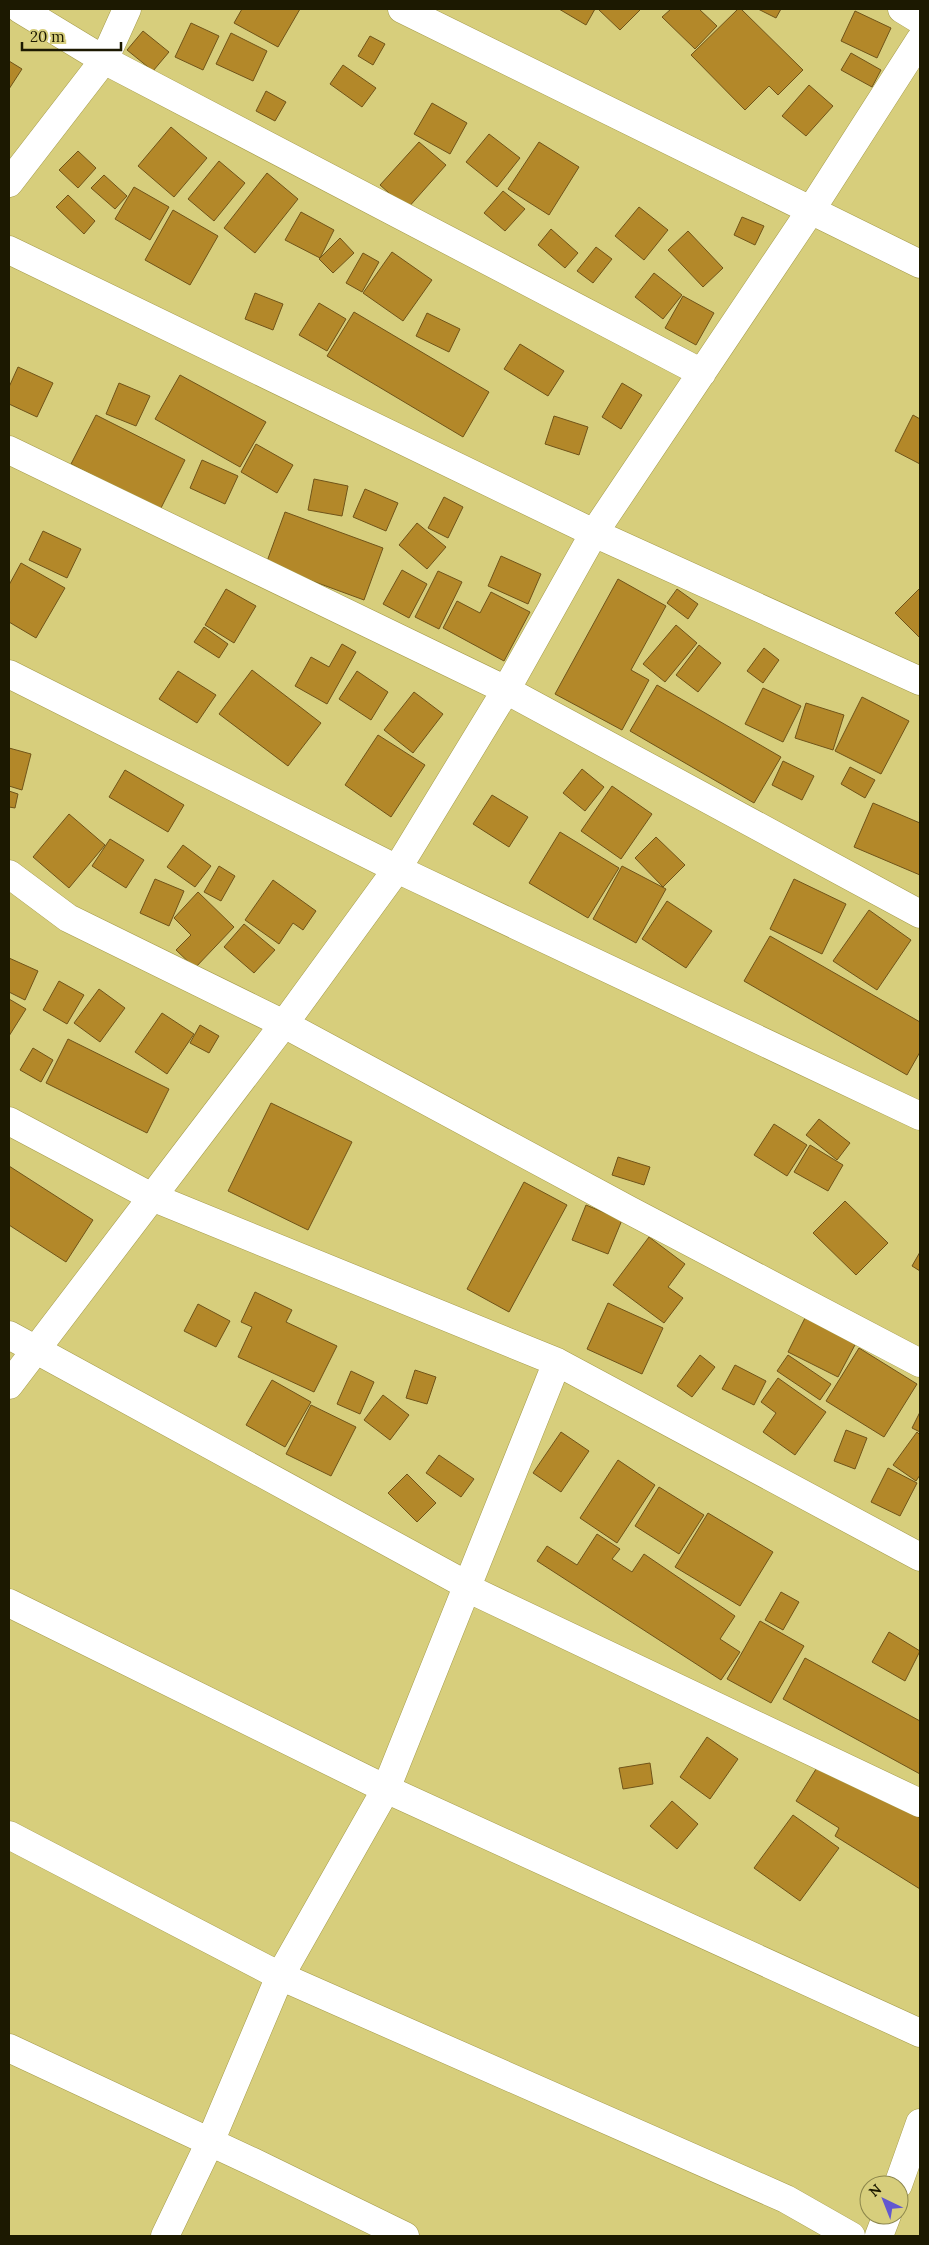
<svg xmlns="http://www.w3.org/2000/svg" width="929" height="2245" viewBox="0 0 929 2245" font-family="Lora,serif">
	<style>
		.building { fill: #b38829; stroke: #705419 }
		.lines { fill: none; stroke-linecap: round; stroke-linejoin: round }
		.minor-casing { stroke: #a59b4a; stroke-width: 29 }
		.minor { stroke: #fff; stroke-width: 28 }
	</style>
	<rect width="100%" height="100%" fill="#d7ce7c"/>
	<!-- building -->
	<path class="building" d="M242 9H300L278 47 234 23Z
		M559 9H595L586 25Z
		M598 9H641L620 30Z
		M671 9H699L717 26 695 49 662 17Z
		M738 9H741L803 70 778 95 769 86 745 110 691 55Z
		M758 9H781L776 18Z
		M855 11 891 28 877 58 841 41Z
		M191 23 219 36 203 70 175 57Z
		M143 31 169 52 153 71 127 50Z
		M231 33 267 51 253 81 216 64Z
		M370 36 385 44 373 65 358 56Z
		M851 53 881 70 872 87 841 70Z
		M9 61 22 69 9 89Z
		M343 65 376 88 362 107 330 84Z
		M809 85 833 106 806 136 782 116Z
		M266 91 286 102 275 121 256 111Z
		M432 103 467 123 450 154 414 134Z
		M171 127 207 158 174 197 138 166Z
		M489 134 520 158 497 187 466 162Z
		M419 142 446 165 407 209 380 185Z
		M539 142 579 167 549 215 508 189Z
		M78 151 96 168 78 188 59 170Z
		M219 161 245 183 214 221 188 199Z
		M267 173 298 199 255 253 224 228Z
		M104 175 127 196 115 209 91 188Z
		M134 187 169 207 150 240 115 219Z
		M503 191 525 209 505 231 484 213Z
		M68 195 95 221 84 234 56 207Z
		M639 207 668 230 644 260 615 236Z
		M173 210 218 236 190 285 145 260Z
		M301 212 334 230 320 258 285 240Z
		M742 217 764 226 755 245 734 235Z
		M551 229 578 253 565 268 538 245Z
		M688 231 723 268 703 287 668 250Z
		M340 238 354 253 333 273 319 259Z
		M596 247 612 259 593 283 577 271Z
		M392 252 432 280 403 321 363 293Z
		M363 253 379 262 362 292 346 283Z
		M654 273 682 295 663 319 635 297Z
		M255 293 283 304 273 330 245 319Z
		M683 296 714 313 696 345 665 328Z
		M319 303 346 319 327 351 299 335Z
		M354 312 489 392 463 437 327 356Z
		M427 313 460 329 449 352 416 336Z
		M520 344 564 371 548 396 504 369Z
		M18 367 53 383 37 417 9 404V387Z
		M180 375 266 422 240 467 155 419Z
		M119 383 150 396 136 426 106 414Z
		M622 383 642 395 621 429 602 417Z
		M96 415 185 460 160 510 71 464Z
		M913 415 920 419V464L895 451Z
		M554 416 588 427 579 455 545 444Z
		M256 444 293 465 277 493 241 472Z
		M202 460 238 476 225 504 190 488Z
		M314 479 348 486 342 516 308 510Z
		M365 489 398 503 386 531 353 517Z
		M444 497 463 507 448 538 428 528Z
		M285 512 383 548 364 600 266 564Z
		M417 523 446 547 427 569 399 545Z
		M43 531 81 549 67 578 29 560Z
		M501 556 541 574 528 604 488 586Z
		M21 563 65 588 36 638 9 622V585Z
		M402 570 427 584 409 618 383 604Z
		M438 571 462 582 439 629 415 617Z
		M618 579 666 606 631 670 649 680 622 730 555 694Z
		M226 589 256 606 234 643 205 625Z
		M677 589 698 604 688 619 667 603Z
		M919 589 920 591V638L895 613Z
		M491 592 530 612 504 661 443 628 457 601 480 613Z
		M676 625 697 643 665 682 643 664Z
		M204 627 228 644 219 658 194 642Z
		M342 644 356 652 327 704 295 686 311 657 329 667Z
		M699 645 721 663 698 692 676 675Z
		M764 648 779 660 763 683 747 671Z
		M252 670 321 723 288 766 219 714Z
		M178 671 216 695 197 723 159 699Z
		M357 671 388 692 371 720 339 699Z
		M657 685 781 757 754 803 630 731Z
		M763 688 801 706 783 742 745 724Z
		M414 692 443 714 413 753 384 730Z
		M862 697 909 721 881 774 835 751Z
		M806 703 844 715 833 750 795 738Z
		M378 735 425 765 391 817 345 785Z
		M9 748 31 754 22 790 9 786Z
		M783 761 814 776 802 800 772 785Z
		M850 767 875 780 865 798 841 784Z
		M582 769 604 787 585 811 563 793Z
		M125 770 184 805 168 832 109 797Z
		M612 786 652 814 621 859 581 831Z
		M9 791 18 794 15 808 9 807Z
		M492 795 528 817 509 847 473 824Z
		M873 803 920 823V875L854 847Z
		M69 814 105 845 69 888 33 857Z
		M560 832 619 868 588 918 529 883Z
		M656 837 685 865 663 887 635 858Z
		M110 839 144 860 126 888 92 866Z
		M183 845 211 866 195 887 167 867Z
		M219 866 235 876 221 901 204 892Z
		M622 866 666 889 636 943 593 919Z
		M155 879 184 891 169 926 140 913Z
		M794 879 846 904 822 954 770 929Z
		M273 880 316 911 303 930 293 923 279 944 245 920Z
		M198 892 234 927 195 968 176 950 191 935 174 918Z
		M667 901 712 931 686 968 642 939Z
		M869 910 911 940 877 990 833 961Z
		M244 924 275 950 254 973 224 947Z
		M770 936 920 1022V1052L907 1075 744 981Z
		M9 958 38 971 25 1000 9 992Z
		M59 981 84 995 67 1024 43 1010Z
		M99 989 125 1008 100 1042 74 1023Z
		M9 999 26 1009 9 1036Z
		M162 1013 194 1034 167 1074 135 1052Z
		M200 1025 219 1036 209 1053 190 1043Z
		M68 1039 169 1089 147 1133 46 1083Z
		M33 1048 53 1060 41 1082 20 1070Z
		M271 1103 352 1142 308 1230 228 1191Z
		M819 1119 850 1143 837 1160 806 1135Z
		M774 1124 807 1145 787 1176 754 1155Z
		M810 1145 843 1165 828 1191 794 1172Z
		M618 1157 650 1167 644 1185 612 1175Z
		M9 1166 93 1220 66 1262 9 1225Z
		M524 1182 567 1205 509 1312 467 1289Z
		M845 1201 888 1243 856 1275 813 1233Z
		M586 1205 622 1220 608 1254 572 1240Z
		M649 1237 685 1264 668 1287 683 1298 664 1323 613 1285Z
		M920 1252V1271L912 1266Z
		M255 1292 292 1310 286 1322 337 1346 314 1392 238 1357 252 1327 241 1322Z
		M608 1303 663 1328 642 1374 587 1349Z
		M198 1304 230 1321 216 1347 184 1331Z
		M805 1318 856 1343 838 1377 788 1352Z
		M859 1348 917 1384 884 1437 826 1401Z
		M700 1355 715 1367 692 1397 677 1386Z
		M788 1355 831 1384 820 1400 777 1371Z
		M735 1365 766 1381 754 1405 722 1389Z
		M415 1370 436 1377 427 1404 406 1398Z
		M351 1371 374 1382 360 1414 337 1404Z
		M778 1378 826 1412 795 1455 763 1432 776 1413 761 1402Z
		M272 1380 311 1402 285 1447 246 1425Z
		M383 1395 409 1415 390 1440 364 1420Z
		M311 1405 356 1427 331 1476 286 1454Z
		M920 1412V1432L912 1428Z
		M846 1430 867 1438 855 1469 834 1461Z
		M561 1432 589 1451 561 1492 533 1473Z
		M917 1432 920 1435V1475L916 1481 893 1465Z
		M439 1455 474 1479 461 1497 426 1473Z
		M618 1460 655 1485 617 1543 580 1518Z
		M888 1468 917 1483 900 1516 871 1502Z
		M407 1474 436 1503 417 1522 388 1493Z
		M659 1487 704 1515 679 1554 635 1526Z
		M708 1513 773 1552 740 1606 675 1567Z
		M597 1534 620 1549 612 1559 632 1572 644 1554 735 1616 720 1639 740 1652 721 1680 537 1561 547 1546 577 1565Z
		M781 1592 799 1602 783 1630 765 1620Z
		M760 1621 804 1646 771 1703 727 1679Z
		M889 1632 920 1651 905 1681 872 1662Z
		M805 1658 920 1721V1774L783 1699Z
		M707 1737 738 1759 710 1799 680 1777Z
		M823 1758 920 1818V1889L835 1836 839 1828 796 1801Z
		M650 1763 653 1784 623 1789 619 1768Z
		M672 1801 698 1824 677 1849 650 1826Z
		M793 1815 839 1848 800 1901 754 1868Z"/>
	<g class="lines">
		<!-- minor casing -->
		<g class="minor-casing">
			<path id="minor" d="M20 9 104 60 702 373
				M402 9 920 264
				M902 9 920 20
				M9 183 104 60 127 9
				M9 250 594 533 920 681
				M9 450 506 690 920 914
				M9 674 397 869 920 1116
				M9 874 68 918 284 1024 629 1210 920 1363
				M9 1121 152 1197 557 1362 920 1557
				M9 1335 463 1583 467 1588 920 1803
				M9 1385 284 1024 397 869 506 690 594 533 811 210 920 40
				M9 1603 386 1789 920 2033
				M9 1835 280 1976 786 2199 851 2236
				M9 2048 253 2162 405 2236
				M898 2185 920 2123
				M165 2236 210 2142 280 1976 386 1789 557 1362
				M879 2236 887 2215"/>
		</g>
		<!-- minor -->
		<use href="#minor" class="minor"/>
	</g>
	<!-- border -->
	<rect width="929" height="2245" fill="none" stroke="#1c1901" stroke-width="20"/>
	<!-- north arrow -->
	<g transform="translate(884 2200) rotate(317)"><circle r="24" fill="#d7ce7c" stroke="#8c864b"/>
	<path d="M0-4L9 19L0 12L-9 19Z" fill="#6257d0"/>
	<text y="-8" font-size="14" font-weight="bold" text-anchor="middle" fill="#1c1901">N</text>
	</g>
	<!-- scale -->
	<path d="M22 42v8h99v-8" fill="none" stroke="#1c1901" stroke-width="2.5"/>
	<text x="30" y="42" font-size="15" fill="#1c1901" stroke="#d7ce7c" stroke-width="4" paint-order="stroke">20 m</text>
</svg>
